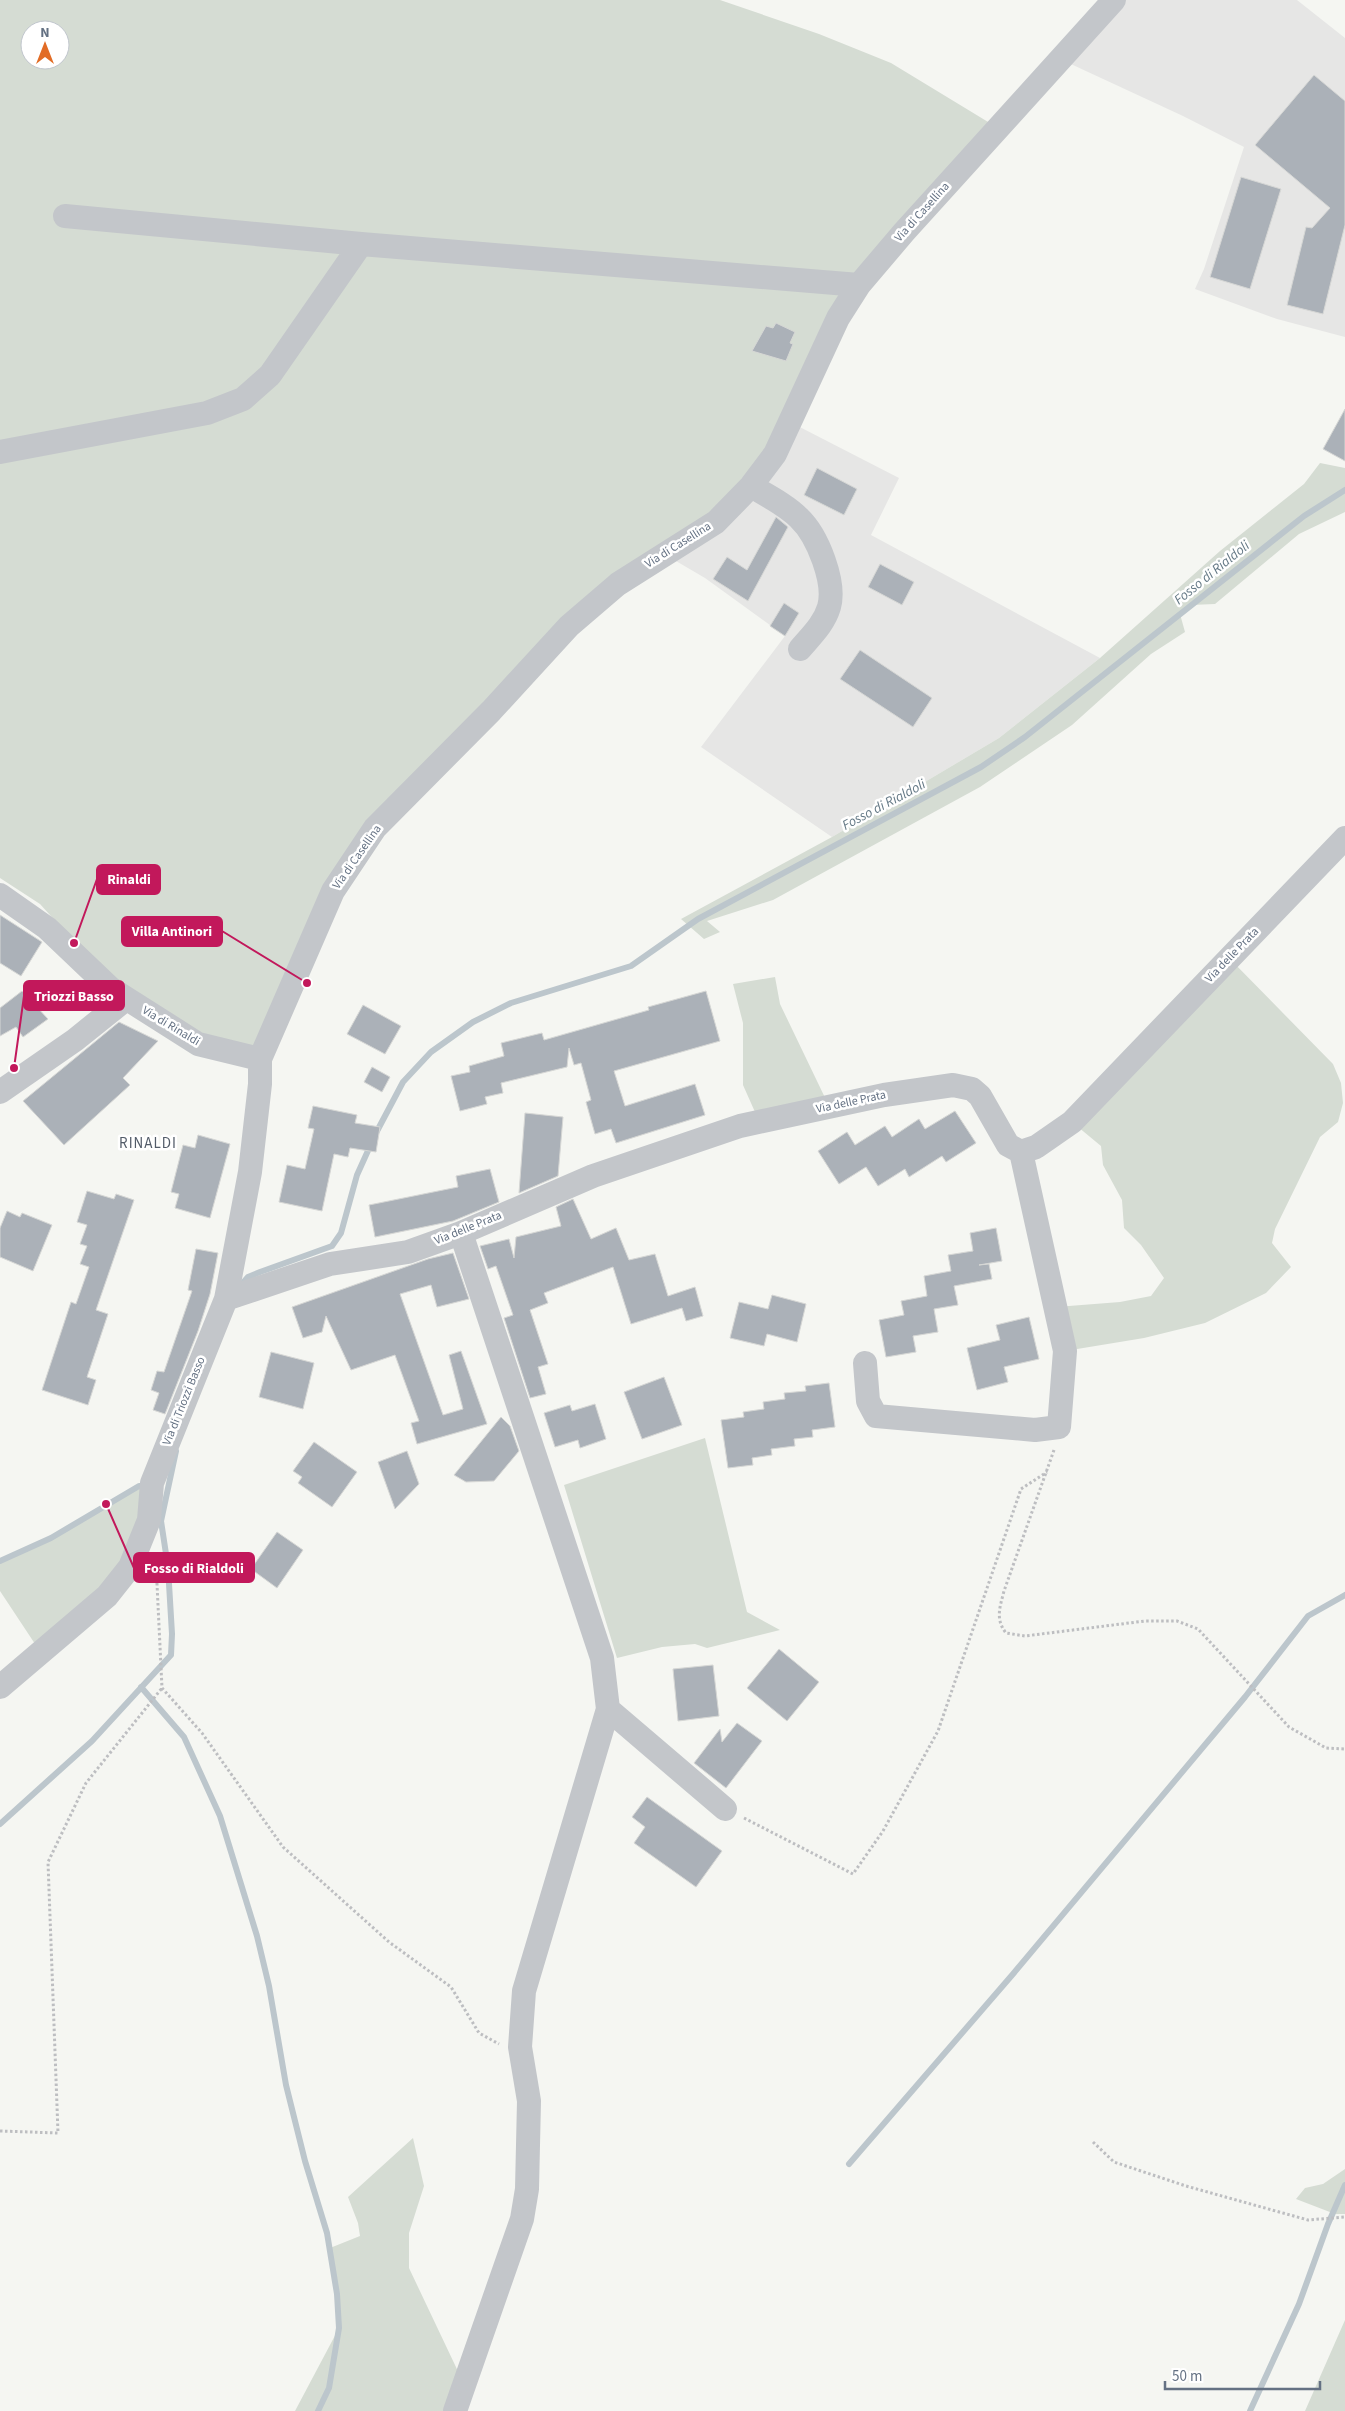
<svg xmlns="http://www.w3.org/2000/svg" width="1345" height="2411" viewBox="0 0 1345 2411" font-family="'Source Sans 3',sans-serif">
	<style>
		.built { fill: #e6e6e5 }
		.green { fill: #d5dcd3; fill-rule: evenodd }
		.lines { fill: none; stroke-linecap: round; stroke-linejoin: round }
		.stream { stroke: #bcc6cc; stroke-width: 6 }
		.building { fill: #abb1b8; stroke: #d6d7d5 }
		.path { stroke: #bdbec1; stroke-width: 3; stroke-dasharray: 2.5 2.5; stroke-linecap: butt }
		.minor { stroke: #c3c6ca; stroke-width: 24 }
		.labels { text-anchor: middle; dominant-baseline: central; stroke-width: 5; stroke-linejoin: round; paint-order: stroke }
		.street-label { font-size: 12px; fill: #647183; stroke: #fff }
		.water-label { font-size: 14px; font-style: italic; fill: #657986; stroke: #fff }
		.quarter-label { font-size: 15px; letter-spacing: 1px; fill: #525b68; stroke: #fff }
		.leader { fill: none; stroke: #c2185b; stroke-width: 2 }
		.callout-dot { fill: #c2185b; stroke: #fff; stroke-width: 2 }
		.callout { fill: #c2185b; stroke: #c2185b; stroke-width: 2 }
		.callout-label { font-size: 14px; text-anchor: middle; font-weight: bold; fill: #fff }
	</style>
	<rect width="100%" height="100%" fill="#f5f6f2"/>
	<!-- built -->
	<path class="built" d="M1114 0H1297L1345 38V337L1277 319 1195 289 1204 269 1244 147 1183 116 1060 59Z
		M790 422 899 478 871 535 1100 658 999 738 832 837 701 747 785 636 705 578 664 554Z"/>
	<!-- green -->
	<path class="green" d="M0 0H720L819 34 891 63 998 128 859 285 751 486 618 584 375 828 260 1059 126 999 40 904 0 878ZM30 30H60V60H30Z
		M1320 463 1345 468V512L1299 534 1215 604 1191 605 1180 614 1185 632 1151 654 1072 725 980 787 773 900 707 921 720 932 704 939 681 919 832 837 999 738 1100 658 1220 551 1304 484Z
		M1229 958 1333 1064 1341 1083 1343 1103 1338 1122 1320 1137 1275 1229 1272 1243 1291 1267 1266 1293 1205 1323 1144 1338 1065 1351 1056 1307 1120 1302 1151 1296 1164 1278 1141 1245 1124 1228 1122 1200 1103 1165 1101 1146 1072 1122Z
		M775 977 780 1004 829 1106 759 1121 743 1085V1023L733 984Z
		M705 1438 747 1612 780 1630 707 1648 695 1644 662 1647 617 1658 564 1485Z
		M152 1483 130 1567 41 1653 0 1591V1561L51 1538 139 1486Z
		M413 2138 424 2186 409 2233V2268L464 2384 455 2411H295L339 2328 337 2294 330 2248 360 2236 358 2223 348 2197Z
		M1345 2169V2214H1335L1296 2199 1305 2188 1323 2184Z
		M1345 2320V2411H1305Z"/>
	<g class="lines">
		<!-- stream -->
		<path class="stream" d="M376 1133 403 1082 431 1052 473 1022 511 1003 631 966 698 919 981 767 1025 737 1304 516 1345 490
			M241 1285 248 1277 260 1272 332 1246 341 1233 357 1175 371 1144
			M0 1561 51 1538 139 1486 147 1488
			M141 1687 184 1737 220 1816 257 1936 269 1986 286 2085 305 2161 327 2233 337 2294 339 2328 329 2388 318 2411
			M0 1824 92 1741 171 1655 172 1634 168 1567 161 1521 176 1451
			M849 2164 1013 1974 1245 1697 1308 1616 1345 1595
			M1250 2411 1299 2304 1328 2224 1345 2185"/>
	</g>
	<!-- building -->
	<path class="building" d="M1314 75 1345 101V225L1323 314 1287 305 1306 227 1312 228 1330 208 1255 145Z
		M1241 177 1281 189 1250 289 1210 277Z
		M776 323 795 332 790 343 793 344 786 361 752 351 766 326 773 328Z
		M1345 409V461L1323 449Z
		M817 468 857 489 844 515 804 495Z
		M776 517 788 527 748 601 713 579 727 557 747 570Z
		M880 564 914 582 902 605 868 587Z
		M784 603 799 613 785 636 770 626Z
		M860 650 932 698 913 727 840 679Z
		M0 915 42 942 21 976 0 963Z
		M22 991 48 1019 23 1037 16 1027 0 1036V1008Z
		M706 991 720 1041 614 1071 625 1106 695 1084 705 1115 616 1143 611 1129 595 1134 586 1102 591 1100 581 1063 574 1065 569 1048 567 1067 501 1083 503 1093 485 1097 487 1104 460 1111 451 1076 470 1072 469 1066 504 1056 501 1043 542 1033 544 1040 649 1010 648 1007Z
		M363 1005 401 1026 385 1054 347 1034Z
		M119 1022 158 1041 123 1078 130 1085 64 1145 23 1101Z
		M372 1067 390 1077 382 1092 364 1082Z
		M313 1106 357 1115 355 1123 380 1127 376 1152 350 1148 348 1157 334 1154 322 1211 279 1202 287 1165 305 1169 314 1129 308 1128Z
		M955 1111 976 1143 946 1162 942 1156 909 1177 905 1169 878 1186 866 1167 839 1184 818 1151 847 1132 855 1145 885 1126 892 1137 919 1119 925 1129Z
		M525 1113 563 1117 558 1176 519 1193Z
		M198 1135 230 1144 210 1218 175 1208 179 1194 171 1192 183 1145 195 1148Z
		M490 1169 499 1202 453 1221 375 1237 369 1205 458 1187 456 1176Z
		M87 1191 114 1199 116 1194 134 1200 96 1310 108 1314 87 1377 96 1380 88 1405 42 1390 71 1302 76 1304 89 1267 80 1264 87 1246 80 1244 87 1225 77 1222Z
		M573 1199 591 1239 616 1228 629 1260 655 1254 668 1296 695 1287 703 1316 686 1321 682 1308 631 1324 613 1267 544 1293 548 1303 530 1310 548 1364 538 1367 546 1394 530 1398 504 1318 513 1315 496 1266 488 1269 480 1246 509 1239 514 1258 516 1237 561 1226 556 1207Z
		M7 1211 20 1217 22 1213 52 1225 33 1271 0 1257V1228Z
		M996 1228 1002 1261 979 1265 989 1264 992 1279 954 1286 958 1305 934 1309 938 1332 913 1336 916 1352 886 1357 879 1320 904 1315 901 1301 927 1296 924 1276 951 1271 948 1255 973 1251 970 1233Z
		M196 1249 218 1253 210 1294 198 1331 165 1414 153 1410 159 1393 151 1390 157 1371 164 1372 192 1291 188 1290Z
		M453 1253 469 1299 437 1307 431 1285 400 1294 443 1415 463 1409 449 1355 461 1351 487 1424 417 1444 411 1423 419 1421 395 1355 351 1370 326 1316 322 1332 303 1338 292 1307 428 1259Z
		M772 1295 806 1304 797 1342 767 1334 764 1346 730 1338 739 1302 768 1309Z
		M1029 1317 1039 1359 1004 1367 1008 1382 977 1390 967 1348 1000 1340 996 1325Z
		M271 1352 314 1363 303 1409 259 1397Z
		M664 1377 682 1425 642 1439 624 1392Z
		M829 1383 835 1427 812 1430 813 1437 794 1439 795 1446 771 1449 772 1455 752 1458 753 1465 728 1468 721 1420 744 1417 743 1412 764 1409 763 1402 785 1399 784 1393 806 1391 805 1386Z
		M595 1404 606 1439 580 1448 578 1440 555 1447 544 1413 570 1405 572 1411Z
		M501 1417 510 1426 519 1451 494 1481 466 1482 454 1475Z
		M314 1442 357 1472 332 1507 298 1483 302 1477 293 1471Z
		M407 1451 419 1484 395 1509 378 1462Z
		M277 1532 303 1550 277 1588 251 1569Z
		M779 1649 819 1682 787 1721 747 1688Z
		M713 1665 719 1716 678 1721 673 1669Z
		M737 1723 762 1741 726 1788 694 1763 720 1729 722 1742Z
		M647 1797 722 1851 696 1887 634 1843 645 1827 632 1817Z"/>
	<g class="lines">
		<!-- path -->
		<path class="path" d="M1054 1450 1004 1591C1000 1607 995 1619 1006 1633L1025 1636 1145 1621H1177L1198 1629 1289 1727 1326 1748 1345 1749
			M156 1563 162 1688 202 1733 283 1847 389 1942 451 1987 479 2033 499 2044
			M744 1818 853 1874 883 1831 938 1731 1021 1489 1047 1472
			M0 2131 58 2133 48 1862 86 1783 162 1688
			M1093 2142 1114 2162 1186 2186 1308 2220 1345 2217"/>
		<!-- minor -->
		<path class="minor" d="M65 216 361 244 859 285
			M0 452 207 413 243 399 270 375 361 244
			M751 486C768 496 786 505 799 518 818 536 836 583 829 607 824 624 811 636 800 649
			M0 895 47 928 110 988 198 1044 260 1059
			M0 1092 75 1040 126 999
			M226 1299 330 1264 408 1252 461 1233 593 1176 740 1126 884 1095 953 1085 972 1089 980 1096 1008 1145 1021 1152 1036 1147 1072 1122 1345 838
			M865 1363 868 1401 876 1416 1035 1430 1059 1427 1065 1351 1021 1152
			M0 1687 107 1596 130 1567 149 1520 152 1483 226 1299 250 1172 260 1084V1059L333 891 375 828 491 711 569 626 618 584 716 522 751 486 775 454 838 318 859 285 904 232 1114 0
			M608 1709 725 1809
			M455 2411 522 2219 527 2189 529 2101 520 2047 524 1991 608 1709 602 1658 461 1233"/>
	</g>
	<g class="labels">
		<!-- street labels -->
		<g class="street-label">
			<text transform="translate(922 212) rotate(-48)">Via di Casellina</text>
			<text transform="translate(678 545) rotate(-32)">Via di Casellina</text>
			<text transform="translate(357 857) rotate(-55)">Via di Casellina</text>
			<text transform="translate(1232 955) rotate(-46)">Via delle Prata</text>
			<text transform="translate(171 1026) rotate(31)">Via di Rinaldi</text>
			<text transform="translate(851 1102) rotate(-12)">Via delle Prata</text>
			<text transform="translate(468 1228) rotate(-22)">Via delle Prata</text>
			<text transform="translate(184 1401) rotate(-68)">Via di Triozzi Basso</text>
		</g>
		<!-- water labels -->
		<g class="water-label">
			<text transform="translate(1212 573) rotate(-39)">Fosso di Rialdoli</text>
			<text transform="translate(884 805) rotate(-28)">Fosso di Rialdoli</text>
		</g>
		<!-- quarter labels -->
		<g class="quarter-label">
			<text x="148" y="1143">RINALDI</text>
		</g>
	</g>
	<!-- callouts -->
	<path class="leader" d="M74 943L97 879M307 983L222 931M14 1068L24 996M106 1504L134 1568"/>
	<g class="callout-dot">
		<circle cx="74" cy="943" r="5"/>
		<circle cx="307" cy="983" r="5"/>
		<circle cx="14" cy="1068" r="5"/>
		<circle cx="106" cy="1504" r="5"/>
	</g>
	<g class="callout">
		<rect x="97" y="865" width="63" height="29" rx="5"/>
		<rect x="122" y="917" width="100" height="29" rx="5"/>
		<rect x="24" y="981" width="100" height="29" rx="5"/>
		<rect x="134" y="1553" width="120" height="29" rx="5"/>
	</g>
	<g class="callout-label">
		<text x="129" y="884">Rinaldi</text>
		<text x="172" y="936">Villa Antinori</text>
		<text x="74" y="1001">Triozzi Basso</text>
		<text x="194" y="1573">Fosso di Rialdoli</text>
	</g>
	<!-- north arrow -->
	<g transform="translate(45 45)"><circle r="24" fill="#ffffff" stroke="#c1c6cd"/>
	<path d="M0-4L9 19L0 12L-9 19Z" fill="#e26c25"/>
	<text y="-8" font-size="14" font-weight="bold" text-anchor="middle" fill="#647183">N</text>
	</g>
	<!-- scale -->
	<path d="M1165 2381v8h155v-8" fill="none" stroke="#647183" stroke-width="2.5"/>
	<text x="1172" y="2381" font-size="15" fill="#647183" stroke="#ffffff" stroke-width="4" paint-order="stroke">50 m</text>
</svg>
